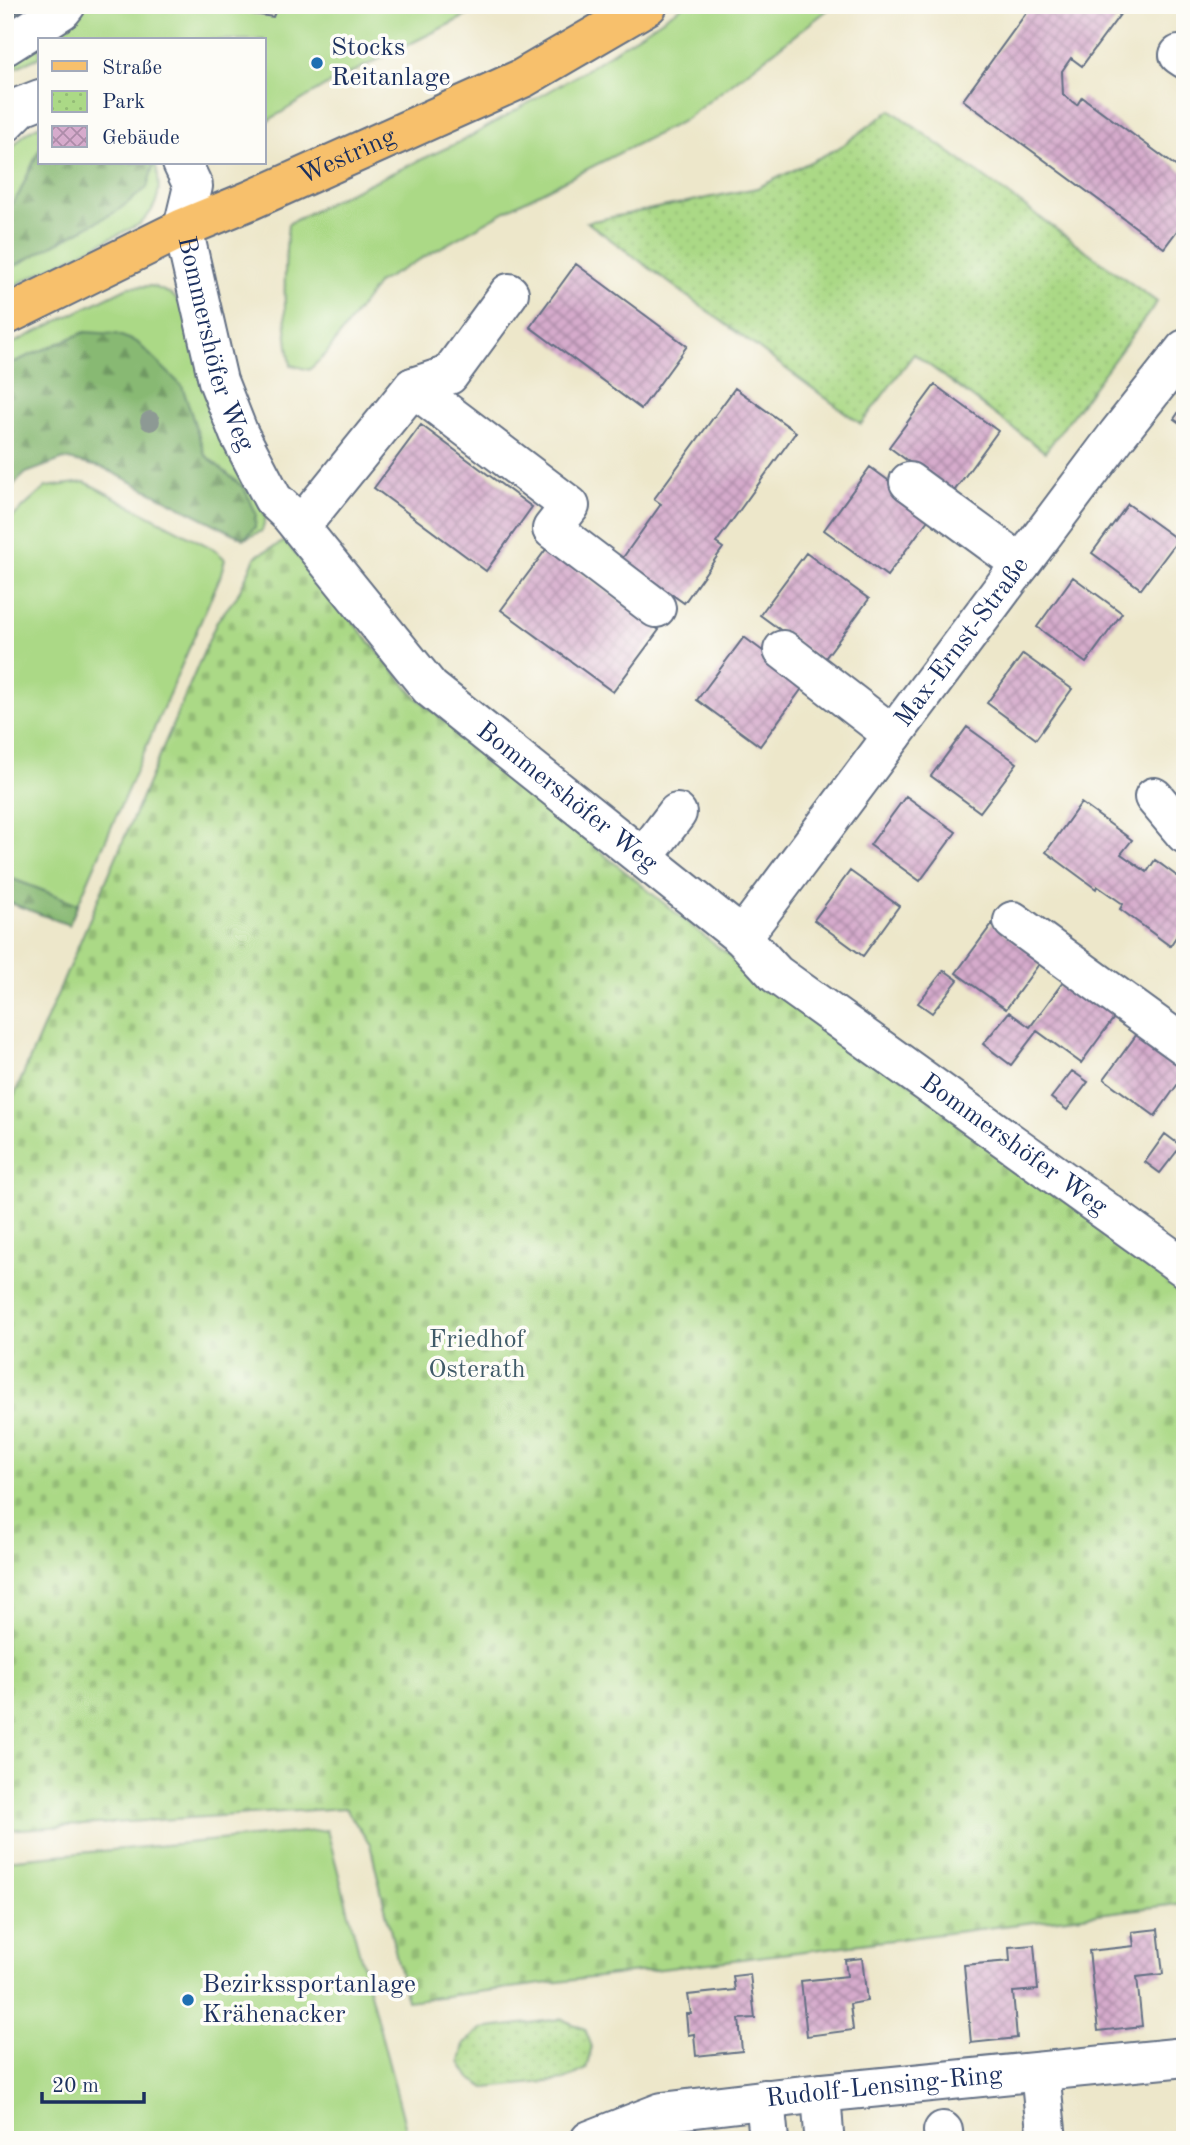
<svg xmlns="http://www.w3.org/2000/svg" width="1190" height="2145" viewBox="0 0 1190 2145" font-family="'Old Standard TT',serif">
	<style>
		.grass { fill: #abd986; stroke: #638472; stroke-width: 2 }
		.forest { fill: url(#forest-firs); stroke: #527468; stroke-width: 2 }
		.cemetery { fill: url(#cemetery-stones); stroke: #638472; stroke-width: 2 }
		.park { fill: url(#park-dots); stroke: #638472; stroke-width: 2 }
		.building { fill: url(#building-cross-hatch) }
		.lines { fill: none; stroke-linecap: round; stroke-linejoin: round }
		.minor-casing { stroke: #646f84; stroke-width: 42 }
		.major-casing { stroke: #646f84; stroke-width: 42 }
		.minor { stroke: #fff; stroke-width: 38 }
		.major { stroke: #f7c06c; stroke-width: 38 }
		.tree { fill: #8d9994 }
		.poi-dot { fill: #1f6fb2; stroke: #fdfcf7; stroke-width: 2.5 }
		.labels { text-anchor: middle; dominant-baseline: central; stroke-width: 7; stroke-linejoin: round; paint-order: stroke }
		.poi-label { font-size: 26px; fill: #1b2f5e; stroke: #fdfcf7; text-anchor: start }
		.street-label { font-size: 26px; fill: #1b2f5e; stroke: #fdfcf7 }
		.park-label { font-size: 26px; fill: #3f5a68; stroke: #fdfcf7 }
	</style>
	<defs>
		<pattern id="forest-firs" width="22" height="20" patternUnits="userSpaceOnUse" patternTransform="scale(1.75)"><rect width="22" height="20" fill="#88b973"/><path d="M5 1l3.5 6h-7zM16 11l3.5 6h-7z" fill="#6e9762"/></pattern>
		<pattern id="cemetery-stones" width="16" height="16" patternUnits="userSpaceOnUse" patternTransform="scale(1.75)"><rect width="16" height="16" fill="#abd986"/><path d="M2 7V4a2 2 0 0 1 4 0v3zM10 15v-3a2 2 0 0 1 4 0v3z" fill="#93bb76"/></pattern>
		<pattern id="park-dots" width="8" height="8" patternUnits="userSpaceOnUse" patternTransform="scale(1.75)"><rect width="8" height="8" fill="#abd986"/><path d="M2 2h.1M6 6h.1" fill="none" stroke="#93bb76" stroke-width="1.8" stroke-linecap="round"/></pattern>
		<pattern id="building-cross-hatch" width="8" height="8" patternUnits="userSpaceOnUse" patternTransform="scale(1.75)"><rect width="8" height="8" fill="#d6abcc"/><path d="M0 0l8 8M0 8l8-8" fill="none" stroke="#ad8ca9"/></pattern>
	</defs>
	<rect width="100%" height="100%" fill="#fdfcf7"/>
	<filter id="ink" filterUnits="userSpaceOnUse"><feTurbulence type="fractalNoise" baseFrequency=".0143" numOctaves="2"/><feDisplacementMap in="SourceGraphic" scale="14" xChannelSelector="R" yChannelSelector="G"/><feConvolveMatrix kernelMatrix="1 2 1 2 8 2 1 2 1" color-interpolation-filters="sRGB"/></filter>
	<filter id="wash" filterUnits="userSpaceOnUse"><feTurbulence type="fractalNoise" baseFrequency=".00686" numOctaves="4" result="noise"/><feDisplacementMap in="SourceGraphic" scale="28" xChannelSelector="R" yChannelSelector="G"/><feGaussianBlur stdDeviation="1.57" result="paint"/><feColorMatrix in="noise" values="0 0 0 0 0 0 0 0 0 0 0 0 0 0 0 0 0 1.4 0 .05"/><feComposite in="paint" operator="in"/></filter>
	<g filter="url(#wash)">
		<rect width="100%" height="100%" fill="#ede7ca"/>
		<!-- grass -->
		<path class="grass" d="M5 5H488L325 86 264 123V40H40V57L5 72Z
			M684 5H834L683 121 520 203 378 283 326 354 309 370 291 365C282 318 284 271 288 224L344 195 464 140 581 73Z
			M40 125V148L19 194 5 212C5 173 0 144 40 125Z
			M155 163C162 187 160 206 140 224L5 290V271L117 211Z
			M152 286 171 294 189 311 266 517 262 531 244 539 255 527 244 488 205 455 182 386 85 332 5 366V347L128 287Z
			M85 482 214 549 225 559 220 577 78 904 5 876V524L46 487Z
			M327 1830 409 2140H5V1860Z"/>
		<!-- forest -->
		<path class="forest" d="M40 148V163H154L147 188 117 211 5 271V212L19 194Z
			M85 332 116 334 137 342 182 386 205 455 244 488 256 513 255 527 244 539 104 468 64 459 26 473 5 493V366Z
			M5 876 78 904 69 925 5 901Z"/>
		<!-- cemetery -->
		<path class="cemetery" d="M285 541 415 696 525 790 715 945 1185 1277V1903L407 2001 370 1844 345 1808 5 1830V1117L217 621 237 596 256 556Z"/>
		<!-- park -->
		<path class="park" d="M891 110 1157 302 1045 452 914 354 861 424 587 222 757 188 837 149Z
			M561 2019 585 2029 592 2047 586 2069 565 2080 486 2088 470 2078 460 2062 464 2044 481 2029Z"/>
		<g id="blocks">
			<!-- building -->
			<path class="building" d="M5 5H31L5 18Z
				M220 5H278L273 17 220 9Z
				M1032 5H1127L1082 66 1071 58 1062 71 1063 95 1077 105 1082 97 1185 173V220L1164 248 963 100Z
				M576 264 687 346 641 409 530 327Z
				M935 385 998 431 952 494 889 447Z
				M735 388 796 432 716 543 723 548 684 603 622 559 661 504 654 499Z
				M1185 403V427L1174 419Z
				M421 425 532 507 486 571 374 488Z
				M870 467 933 513 887 576 824 530Z
				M1128 504 1178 540 1141 589 1092 553Z
				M547 548 659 630 613 692 501 610Z
				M806 553 869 599 823 661 760 615Z
				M1073 577 1122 613 1086 663 1037 627Z
				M744 637 806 683 760 746 697 700Z
				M1023 654 1072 689 1036 739 987 703Z
				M967 727 1017 763 980 812 931 776Z
				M906 796 956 832 920 881 870 845Z
				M1081 803 1132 840 1121 854 1147 872 1155 860 1185 882V934L1180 931 1170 946 1120 909 1123 904 1097 886 1096 889 1046 852Z
				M850 871 899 906 863 956 814 920Z
				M992 924 1042 960 1006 1009 956 973Z
				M944 970 958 980 932 1013 918 1003Z
				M1066 978 1116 1015 1081 1063 1037 1031 1011 1065 983 1044 1009 1012 1030 1027Z
				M1140 1030 1185 1063V1074L1155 1116 1104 1079Z
				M1072 1071 1088 1082 1067 1110 1051 1098Z
				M1165 1134 1181 1146 1160 1173 1145 1162Z
				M1158 1929 1163 1974 1137 1977 1142 2026 1098 2031 1089 1951 1134 1946 1132 1932Z
				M1034 1945 1038 1990 1013 1992 1017 2038 971 2043 964 1965 1010 1961 1009 1947Z
				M862 1958 867 2001 850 2004 853 2030 807 2036 801 1981 847 1976 845 1960Z
				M750 1974 755 2018 739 2019 742 2051 696 2056 694 2034 688 2035 686 2014H691L688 1995 735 1990 733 1976Z"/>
		</g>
	</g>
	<g filter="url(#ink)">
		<use href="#blocks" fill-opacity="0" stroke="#646f84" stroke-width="2"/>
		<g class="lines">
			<!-- minor casing -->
			<g class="minor-casing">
				<g id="minor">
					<path d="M5 46 62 10 66 5"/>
					<path d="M1179 55 1185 59"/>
					<path d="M5 123 22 106 40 99"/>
					<path id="s1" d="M182 163 193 186 183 228 218 381 239 434 273 499 290 515 430 688 742 937 776 974 1185 1268"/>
					<path d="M413 387 570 506 552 529 656 608"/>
					<path d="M909 482 1021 564"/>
					<path d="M300 527 413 387 449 375 509 293"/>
					<path d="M783 650 893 735"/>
					<path d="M1154 797 1185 834"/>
					<path d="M643 858 677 813"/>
					<path d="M1013 921 1185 1046"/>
					<path id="s2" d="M742 937 1118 434 1185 349"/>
					<path d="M1040 2072 1047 2140"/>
					<path d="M821 2093 824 2134"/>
					<path d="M765 2099 769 2140"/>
					<path d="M943 2131 944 2140"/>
					<path id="s3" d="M590 2140 662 2112 821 2093 1185 2057"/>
				</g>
			</g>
			<!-- major casing -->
			<g class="major-casing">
				<g id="major">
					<path id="s4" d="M5 316 183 228 251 200 523 78 648 5"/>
				</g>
			</g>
			<!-- minor -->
			<use href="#minor" class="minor"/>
			<!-- major -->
			<use href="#major" class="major"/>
		</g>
		<!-- trees -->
		<circle class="tree" cx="150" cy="421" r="10"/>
	</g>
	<!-- markers -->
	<g class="poi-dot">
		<circle cx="317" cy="63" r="7"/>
		<circle cx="188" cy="2000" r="7"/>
	</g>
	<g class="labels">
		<!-- poi labels -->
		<g class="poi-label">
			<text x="331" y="48">Stocks<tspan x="331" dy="30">Reitanlage</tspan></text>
			<text x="202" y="1985">Bezirkssportanlage<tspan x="202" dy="30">Krähenacker</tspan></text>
		</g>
		<!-- street labels -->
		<g class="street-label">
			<text stroke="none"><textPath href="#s4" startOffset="378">Westring</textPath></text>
			<text stroke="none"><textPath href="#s1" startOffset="189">Bommershöfer Weg</textPath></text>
			<text stroke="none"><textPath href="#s2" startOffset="368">Max-Ernst-Straße</textPath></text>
			<text stroke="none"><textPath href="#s1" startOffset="777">Bommershöfer Weg</textPath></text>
			<text stroke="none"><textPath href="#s1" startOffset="1344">Bommershöfer Weg</textPath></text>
			<text stroke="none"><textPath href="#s3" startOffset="301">Rudolf-Lensing-Ring</textPath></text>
		</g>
		<!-- park labels -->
		<g class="park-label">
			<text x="477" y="1340">Friedhof<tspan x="477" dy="30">Osterath</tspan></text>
		</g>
	</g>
	<!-- margin -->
	<rect width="1190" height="2145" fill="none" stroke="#fdfcf7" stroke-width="28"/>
	<!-- legend -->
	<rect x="38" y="38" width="228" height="126" fill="#fdfcf7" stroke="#a3aaba" stroke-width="2"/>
	<rect x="52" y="61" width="35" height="10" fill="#f7c06c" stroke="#a3aaba" stroke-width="2"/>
	<text x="102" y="74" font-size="21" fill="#1b2f5e">Straße</text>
	<rect x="52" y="91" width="35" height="21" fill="url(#park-dots)" stroke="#a3aaba" stroke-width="2"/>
	<text x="102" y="108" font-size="21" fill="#1b2f5e">Park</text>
	<rect x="52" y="126" width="35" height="21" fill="url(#building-cross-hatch)" stroke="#a3aaba" stroke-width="2"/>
	<text x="102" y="144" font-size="21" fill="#1b2f5e">Gebäude</text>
	<!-- scale -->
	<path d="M42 2092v10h102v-10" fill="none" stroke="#1b2f5e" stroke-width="3.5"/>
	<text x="52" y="2092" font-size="21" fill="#1b2f5e" stroke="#fdfcf7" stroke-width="5" paint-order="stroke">20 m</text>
</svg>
